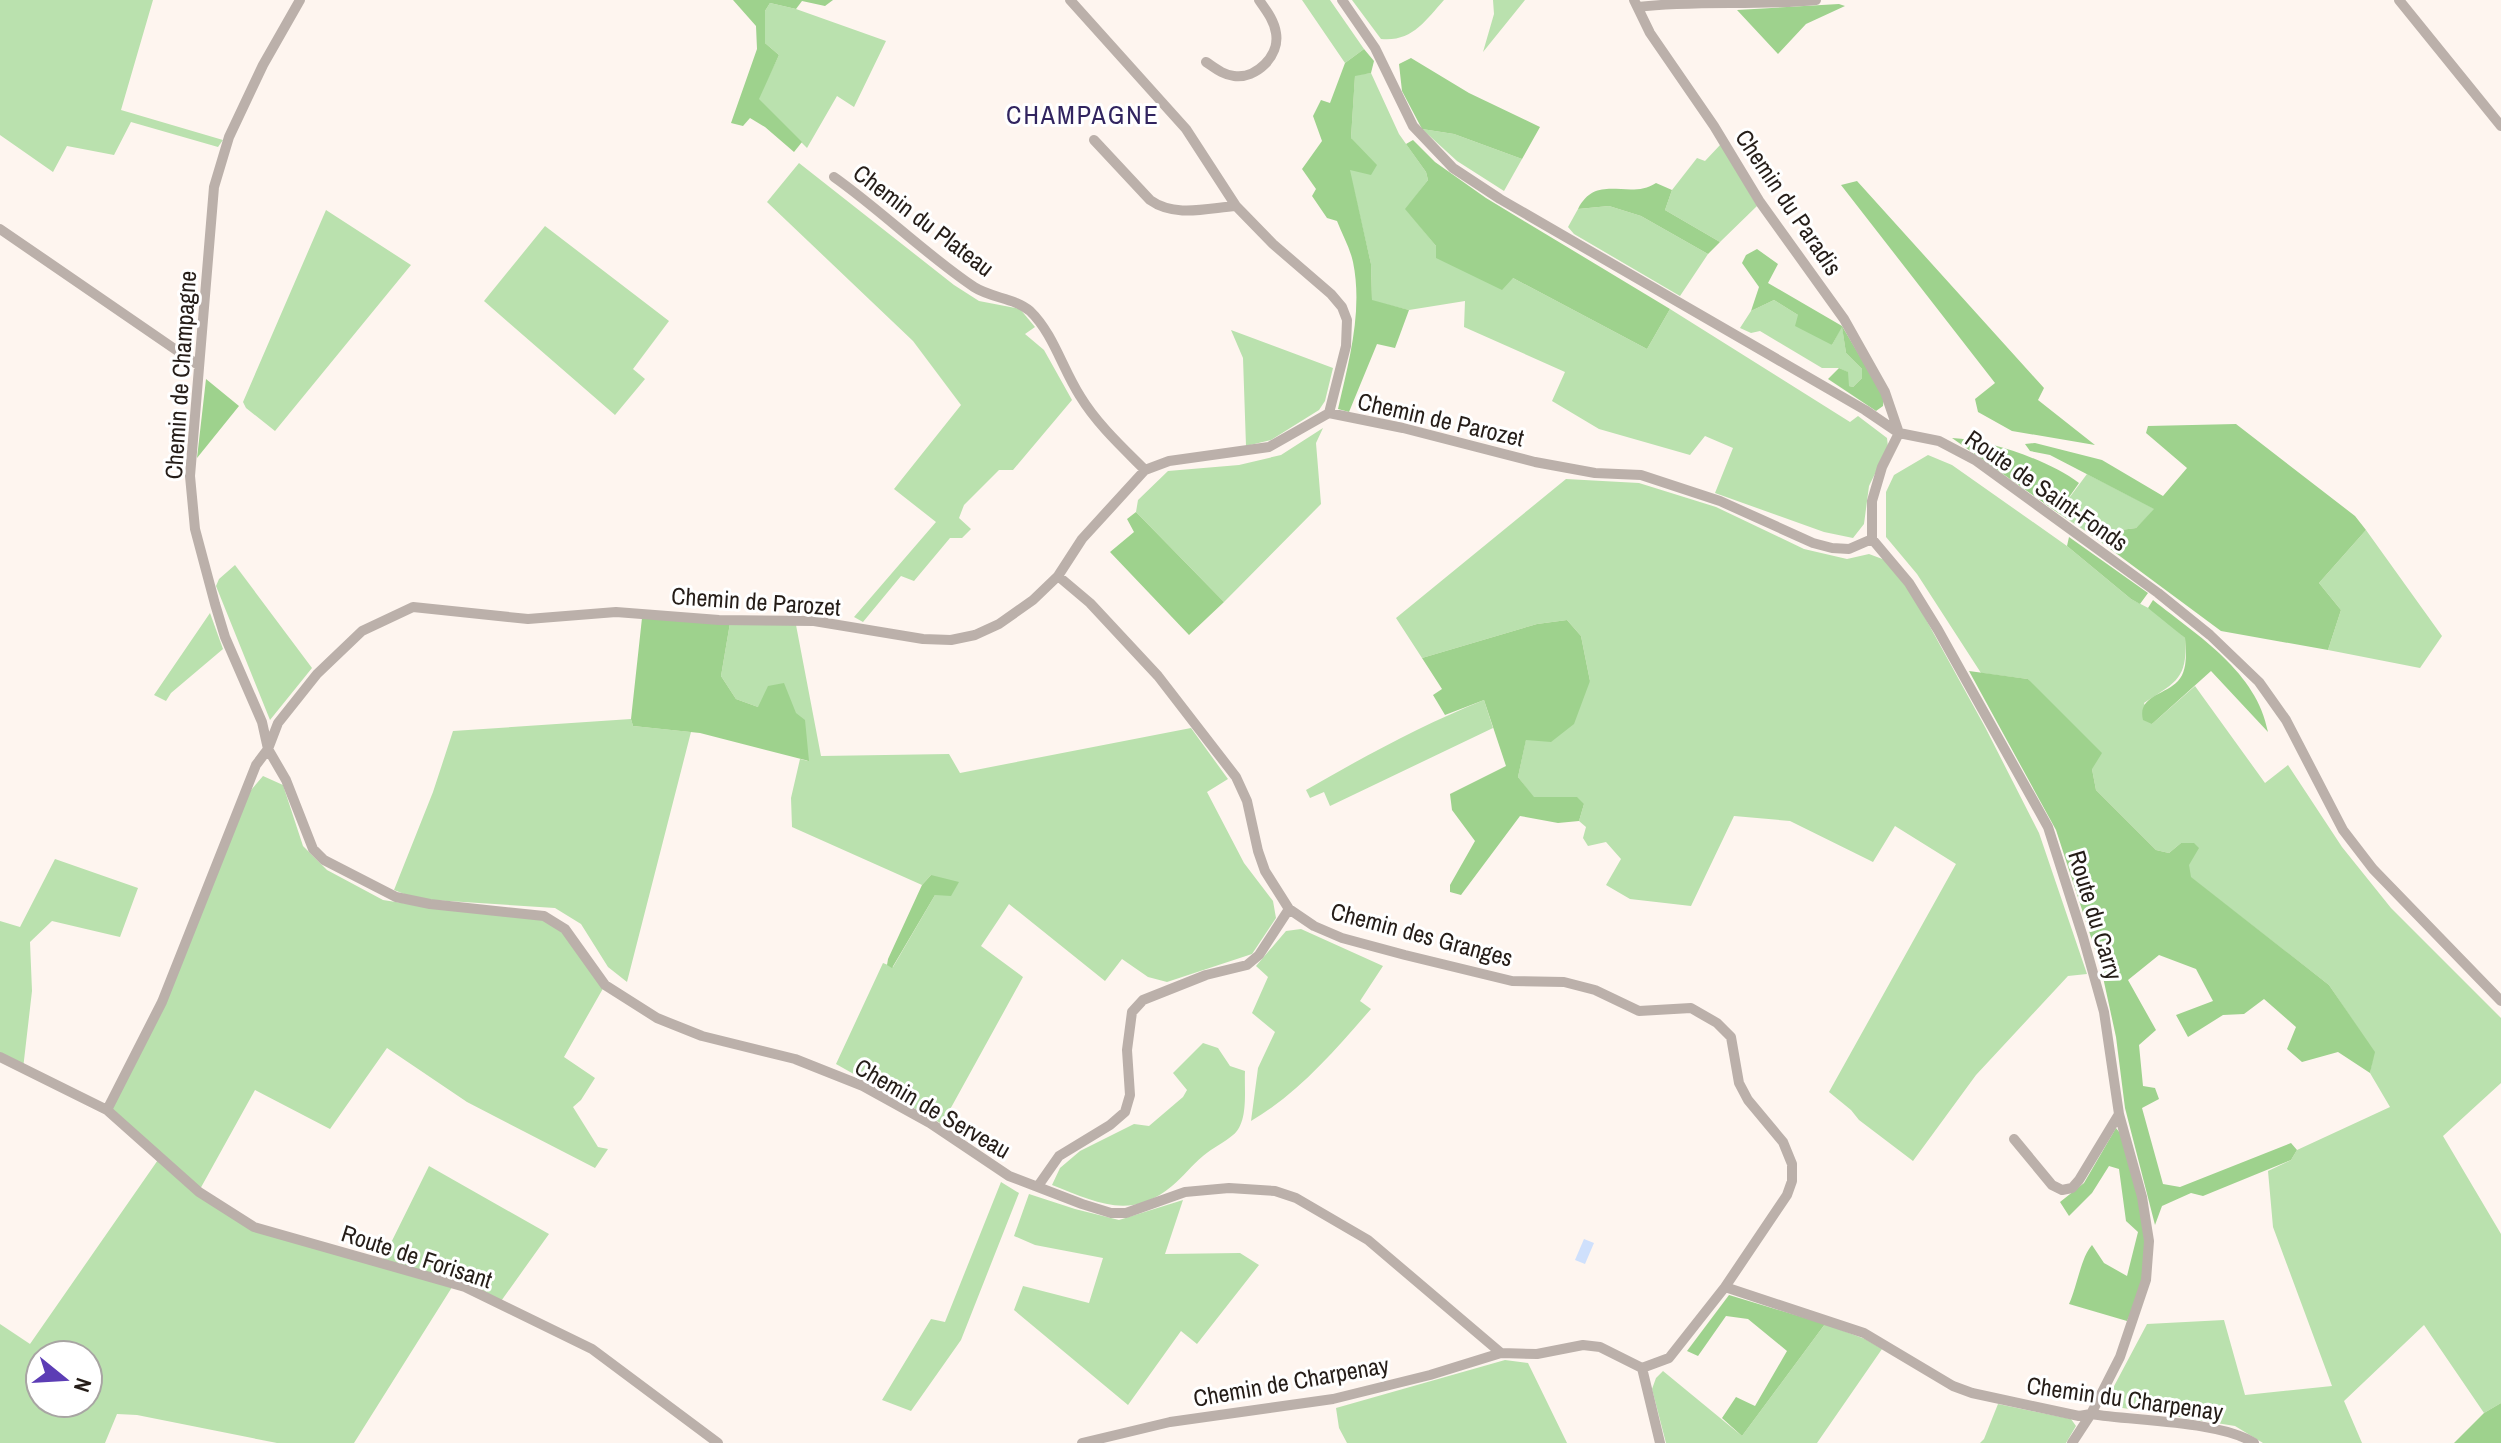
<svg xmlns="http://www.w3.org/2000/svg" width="2501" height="1443" viewBox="0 0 2501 1443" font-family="'Archivo Narrow',sans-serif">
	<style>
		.green { fill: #bae1ae; fill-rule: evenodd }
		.forest { fill: #9ed28d }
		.water { fill: #cfe0fc }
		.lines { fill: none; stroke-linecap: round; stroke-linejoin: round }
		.minor { stroke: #bbb0aa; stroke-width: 10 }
		.labels { text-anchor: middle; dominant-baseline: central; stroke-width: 6; stroke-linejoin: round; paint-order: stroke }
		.street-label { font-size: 24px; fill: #251d18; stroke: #fff }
		.neighbourhood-label { font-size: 26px; letter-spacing: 2px; fill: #31245f; stroke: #fff }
	</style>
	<rect width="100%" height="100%" fill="#fef5ef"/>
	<!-- green -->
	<path class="green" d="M0 0H153L121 110 223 140 218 147 131 122 114 155 67 146 53 172 0 135Z
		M1302 0H1330L1364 49 1345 63Z
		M1352 0H1444C1425 21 1412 42 1381 39Z
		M1493 0H1525L1483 52 1494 14Z
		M770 3 796 9 886 41 854 107 837 96 807 148 758 99 779 55 765 43V11Z
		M1371 73 1399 134 1426 172 1428 180 1406 209 1436 246 1513 278 1647 349 1670 309 1850 422 1858 416 1887 438 1888 447 1869 486 1864 524 1853 538 1824 532 1715 493 1733 448 1705 436 1690 455 1599 429 1552 401 1565 372 1464 327 1465 301 1409 310 1372 301 1371 264 1349 169 1371 174 1351 138 1355 75Z
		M1422 129 1454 134 1522 159 1504 191 1457 161Z
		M1721 144 1757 206 1720 242 1665 210 1672 190 1697 158 1705 161Z
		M799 163 954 285 979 301 1020 309 1035 327 1025 334 1044 350 1072 400 1013 470H999L964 505 959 518 971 529 962 538H950L914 581 901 576 863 622 854 617 936 522 894 489 961 405 913 341 767 202Z
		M1609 206 1641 216 1708 254 1680 296 1574 234 1568 227 1578 209Z
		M326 210 411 265 275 431 246 408 243 402Z
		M545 226 669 321 633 369 645 379 615 415 484 301Z
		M1774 300 1798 315 1832 345 1842 326 1846 353 1862 369V378L1853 387 1848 386 1847 372 1839 368H1822L1760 331 1751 333 1740 328 1751 311Z
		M1231 330 1333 368 1325 401 1319 410 1271 440 1246 446 1243 358Z
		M1323 428 1316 443 1321 504 1224 602 1136 512 1138 500 1168 471 1239 465 1281 455Z
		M1928 455 1952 465 2067 546 2131 599 2156 612 2185 638C2188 679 2176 682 2144 703L2152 724 2195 686 2265 783 2288 765 2342 847 2391 908 2501 1018V1083L2443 1136 2501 1234V1403L2484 1413 2424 1325 2344 1401 2362 1443H2263L2235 1426 2104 1405 2147 1324 2224 1320 2245 1395 2332 1386 2273 1227 2268 1171 2291 1160 2297 1150 2390 1107 2370 1073 2374 1052 2329 985 2190 877 2181 843 2169 853 2156 850 2096 790 2092 769 2028 679 1981 673 1917 574 1886 537V492L1894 475Z
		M2087 474 2155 509 2136 528 2090 534 2058 513Z
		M1566 479 1639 483 1716 507 1804 549 1847 559 1869 554 1885 560 1912 594 1985 727 2039 833 2087 974 2068 976 1976 1075 1913 1161 1859 1120 1851 1110 1829 1092 1956 864 1895 826 1873 862 1790 821 1734 816 1691 906 1630 899 1606 885 1621 859 1606 842 1588 846 1583 838 1586 827 1579 821 1584 804 1534 798 1518 777 1526 739 1590 681 1581 636 1567 620 1537 624 1422 658 1396 618Z
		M2366 530 2442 636 2420 668 2328 650 2341 610 2319 583Z
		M235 565 312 668 270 720 216 586 219 579Z
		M210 613 223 649 171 693 166 701 154 695Z
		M730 623 796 625 821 756 949 754 960 773 1191 728 1228 779 1207 792 1244 863 1273 901 1276 918 1252 954 1167 982 1148 977 1122 959 1105 981 1009 904 981 946 1023 977 942 1124 836 1064 883 963 893 967 935 895 931 875 922 885 792 827 791 798 800 759 808 761 758 707 736 699 721 676Z
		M1484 700 1493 728 1330 806 1324 792 1310 798 1306 790C1363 757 1422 725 1484 700Z
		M631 719 633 726 691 732 627 982 608 967 581 924 555 908 417 899 394 890 433 792 453 731Z
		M263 776 283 785 303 846 327 870 383 900 428 907 544 916 565 929 605 985 564 1057 595 1078 581 1100 573 1107 598 1147 608 1149 595 1168 467 1102 387 1048 330 1129 255 1090 199 1191 254 1227 381 1263 429 1166 549 1234 499 1304 454 1284 354 1443H277L137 1415 117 1414 105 1443H0V1324L30 1344 160 1157 107 1110 162 1002 240 803ZM40 1355H88V1403H40Z
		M55 859 138 888 120 937 52 921 30 942 32 991 23 1069 0 1057V921L20 927Z
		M1301 929 1383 966 1360 1001 1371 1009C1334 1051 1300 1092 1251 1121L1258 1068 1275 1032 1252 1013 1268 977 1256 966 1286 931Z
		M1203 1043 1218 1048 1230 1066 1245 1071C1244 1090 1249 1122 1233 1135 1224 1143 1212 1148 1203 1156 1192 1165 1183 1177 1172 1186 1130 1221 1096 1202 1052 1185L1060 1168 1080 1151 1134 1124 1149 1126 1183 1097 1187 1090 1173 1073Z
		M1001 1182 1019 1193 961 1340 911 1411 882 1400 931 1319 945 1322Z
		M1029 1194 1075 1209 1119 1220 1183 1200 1165 1254 1240 1253 1259 1265 1197 1344 1181 1331 1128 1405 1014 1310 1023 1286 1089 1303 1103 1258 1035 1245 1014 1236Z
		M1825 1324 1865 1339 1882 1349 1817 1443H1666L1652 1389 1656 1378 1663 1371 1742 1436Z
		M1505 1360 1528 1363 1567 1443H1347L1339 1428 1336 1408Z
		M1998 1404 2071 1419 2076 1426 2066 1443H1980L1984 1439Z"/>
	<!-- forest -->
	<path class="forest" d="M733 0H833L825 6 802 1 796 9 770 3 765 11V43L779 55 759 99 802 142 794 152 765 127 750 118 743 126 731 123 757 49 756 26Z
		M1839 4 1845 6 1806 24 1778 54 1737 10Z
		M1364 49 1374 61 1371 73 1355 76 1351 138 1377 165 1371 175 1350 170 1371 264 1372 300 1409 310 1395 348 1377 344 1349 412 1338 409C1349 361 1363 311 1353 262 1350 248 1342 234 1337 221L1327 218 1312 196 1316 189 1302 169 1322 141 1313 116 1321 100 1330 103 1345 63Z
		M1411 58 1469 93 1540 127 1522 159 1454 134 1422 129 1402 91 1399 64Z
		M1413 140 1435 162 1486 198 1670 309 1647 349 1513 278 1502 290 1436 258V246L1405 209 1428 180 1426 172 1406 144Z
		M1857 181 2044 388 2038 400 2095 445 2012 431 1978 412 1975 399 1995 383 1841 185Z
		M1656 183 1672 190 1665 210 1720 242 1708 254 1641 216 1609 206 1578 209C1597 172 1629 201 1656 183Z
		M1757 249 1778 264 1768 283 1842 326 1884 397 1883 406 1876 411 1828 379 1839 368 1848 372 1849 386 1853 387 1862 378V369L1846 353 1842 327 1832 345 1795 326 1798 315 1774 300 1751 311 1759 287 1742 263 1746 255Z
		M206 379 239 406 197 458Z
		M2236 424 2355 516 2366 530 2319 583 2341 610 2328 650 2221 631 2090 534 2136 528 2154 509 2050 455 2030 451 2025 444 2035 443 2102 460 2163 496 2187 468 2146 433 2148 426Z
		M1952 438C1990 440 2048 460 2079 483L2058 513Z
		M1136 512 1224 602 1189 635 1110 552 1134 532 1127 519Z
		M2069 537 2148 593 2140 604 2131 599 2067 546Z
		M2153 600C2198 636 2257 672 2268 732L2211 671 2152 724 2143 720C2137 696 2165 695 2178 681 2188 670 2186 652 2185 638L2148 608Z
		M642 618 730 623 721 676 736 699 758 707 768 686 784 683 796 713 805 720 809 761 700 733 633 726 631 719Z
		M1567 620 1581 636 1590 681 1574 724 1551 742 1526 740 1518 777 1534 797H1577L1584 804 1579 821 1558 823 1520 816 1461 895 1450 892V885L1475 841 1452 810 1450 794 1506 766 1484 700 1445 715 1433 695 1442 689 1422 658 1537 624Z
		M1969 671 2028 679 2102 753 2092 769 2096 790 2156 850 2169 853 2181 843H2194L2199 848 2189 865 2191 877 2329 985 2375 1052 2370 1073 2338 1052 2302 1062 2287 1049 2296 1027 2264 999 2244 1014 2223 1015 2188 1037 2176 1015 2213 1001 2196 969 2159 955 2128 980 2156 1030 2139 1045 2143 1086 2155 1088 2159 1099 2142 1108 2163 1184 2180 1187 2291 1143 2297 1150 2291 1160 2203 1196 2191 1193 2162 1206 2155 1225 2125 1108 2116 1037 2101 968 2056 830Z
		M931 875 959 882 951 896 935 895 892 968 887 965 888 959 922 885Z
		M2116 1128 2120 1133C2133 1178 2155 1239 2141 1286 2138 1298 2132 1310 2127 1321L2069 1304C2077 1287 2081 1257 2092 1245L2104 1263 2127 1276 2138 1232 2126 1221 2119 1169 2109 1166 2092 1193 2069 1216 2060 1202 2084 1183Z
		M1729 1295 1825 1324 1742 1436 1722 1418 1736 1397 1755 1406 1787 1351 1748 1319 1726 1316 1698 1356 1687 1351Z
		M2501 1403V1443H2454L2484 1413Z"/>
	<!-- water -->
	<path class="water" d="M1584 1239 1594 1243 1585 1264 1575 1260Z"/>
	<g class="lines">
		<!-- minor -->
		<path class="minor" d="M1070 0 1186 129 1236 206 1273 244 1331 294 1342 307 1347 320 1346 346 1329 413
			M1342 0 1375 48 1413 126 1453 168 1500 199 1865 410 1899 433 1939 441 1975 460 2158 593 2210 635 2259 682 2286 720 2343 830 2373 869 2501 1001
			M1634 0 1650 33 1714 126 1760 202 1844 319 1885 392 1899 433 1882 467 1872 501V539L1909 583 1938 630 2048 827 2083 937 2104 1012 2119 1114 2142 1197 2149 1241 2146 1280 2120 1357 2091 1414 2072 1443
			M2399 0 2501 126
			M1638 7C1697 0 1757 6 1816 0
			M1206 62C1215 68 1223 75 1234 76 1256 79 1280 56 1276 33 1274 20 1266 10 1259 0
			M1094 140 1150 200C1175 218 1208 208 1236 206
			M834 177C882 211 925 254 974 287 991 298 1015 298 1030 311 1053 333 1063 370 1080 396 1097 424 1122 447 1145 470
			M0 229 198 365
			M1058 576 1090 603 1158 676 1236 777 1247 801 1258 851 1265 871 1289 909 1314 926 1342 938 1405 955 1512 981 1564 982 1595 990 1639 1011 1691 1008 1717 1023 1731 1037 1739 1083 1748 1100 1783 1142 1792 1164V1181L1787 1195 1725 1287 1669 1358 1642 1368
			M0 1057 107 1110 199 1192 254 1227 465 1287 592 1349 718 1443
			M107 1110 162 1002 256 765 268 749 262 722 225 637 215 604 195 529 190 476 214 187 229 137 263 65 300 0
			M2014 1139 2052 1185 2062 1190 2072 1188 2079 1180 2119 1114
			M1038 1186 1059 1156 1110 1125 1125 1112 1130 1095 1127 1050 1132 1012 1143 1000 1206 975 1247 965 1259 955 1289 909
			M1725 1287 1864 1333 1953 1386 1972 1393 2079 1416 2091 1414C2133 1421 2221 1421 2254 1443
			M1501 1353 1368 1240 1296 1198 1275 1191 1229 1188 1185 1192 1126 1213H1111L1082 1204 1009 1176 930 1123 863 1086 795 1059 702 1036 657 1018 605 985 565 929 544 916 430 904 396 897 324 860 313 849 286 780 268 749 278 723 317 674 362 631 413 607 528 619 616 612 719 620 814 621 923 639 951 640 975 635 999 624 1033 600 1058 576 1082 539 1145 470 1169 461 1269 447 1329 413 1403 428 1535 462 1595 473 1641 475 1720 501 1813 543 1832 548 1849 549 1872 539
			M1642 1368 1660 1443
			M1082 1443 1170 1422 1333 1399 1430 1375 1501 1353 1537 1354 1583 1345 1600 1347 1642 1368"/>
	</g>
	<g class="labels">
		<!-- street labels -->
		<g class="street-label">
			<text transform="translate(1789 202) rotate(56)">Chemin du Paradis</text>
			<text transform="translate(924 220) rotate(37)">Chemin du Plateau</text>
			<text transform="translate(180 375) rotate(-86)">Chemin de Champagne</text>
			<text transform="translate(1441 419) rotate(13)">Chemin de Parozet</text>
			<text transform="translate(2047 490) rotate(35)">Route de Saint-Fonds</text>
			<text transform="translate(756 601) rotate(4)">Chemin de Parozet</text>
			<text transform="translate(2096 915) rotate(73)">Route du Carry</text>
			<text transform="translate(1422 934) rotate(15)">Chemin des Granges</text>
			<text transform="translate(933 1108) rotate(30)">Chemin de Serveau</text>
			<text transform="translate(417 1256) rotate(18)">Route de Forisant</text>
			<text transform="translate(1291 1381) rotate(-10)">Chemin de Charpenay</text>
			<text transform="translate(2125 1398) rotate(8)">Chemin du Charpenay</text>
		</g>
		<!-- neighbourhood labels -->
		<g class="neighbourhood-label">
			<text x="1083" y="114">CHAMPAGNE</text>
		</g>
	</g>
	<!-- north arrow -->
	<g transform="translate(64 1379) rotate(108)"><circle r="38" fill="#ffffff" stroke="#a8a5a3" stroke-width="2"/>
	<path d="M0-6L14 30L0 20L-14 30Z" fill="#5c3db5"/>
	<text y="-12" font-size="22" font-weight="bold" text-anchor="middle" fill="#251d18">N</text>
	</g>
</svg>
